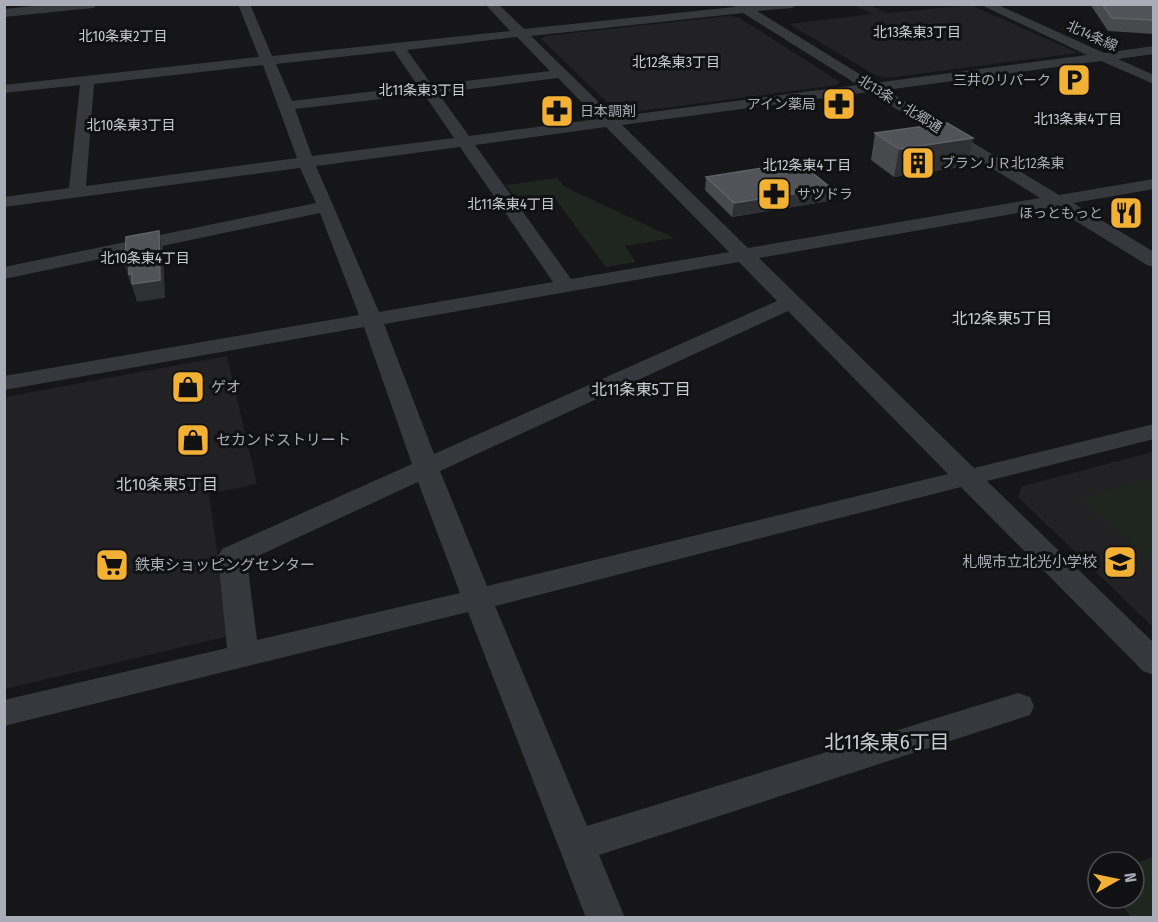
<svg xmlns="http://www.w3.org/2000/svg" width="1158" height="922" viewBox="0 0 1158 922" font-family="'Fira Sans Condensed','Noto Sans JP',sans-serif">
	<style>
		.built { fill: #222225 }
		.green { fill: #1e261f }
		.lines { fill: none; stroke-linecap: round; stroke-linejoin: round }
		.minor { fill: #37383d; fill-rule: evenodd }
		.wall { fill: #47494d }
		.shaded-wall { fill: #2f3033 }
		.building { fill: #525359; stroke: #5f6168; stroke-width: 1.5 }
		.labels { text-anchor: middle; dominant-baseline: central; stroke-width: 6; stroke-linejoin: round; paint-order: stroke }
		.far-neighbourhood-label { font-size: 14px; fill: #c9ccd4; stroke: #111113 }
		.far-street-label { font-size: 14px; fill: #a8adb8; stroke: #111113 }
		.far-poi-label { font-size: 14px; fill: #a8adb8; stroke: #111113; text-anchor: end }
		.poi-label { font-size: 15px; fill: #a8adb8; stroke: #111113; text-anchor: start }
		.neighbourhood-label { font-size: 16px; fill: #c9ccd4; stroke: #111113 }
		.near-neighbourhood-label { font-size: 20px; fill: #c9ccd4; stroke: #111113 }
	</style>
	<rect width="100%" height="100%" fill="#161618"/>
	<!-- built -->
	<path class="built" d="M854 5H871L887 13 971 5 1078 53 887 78 875 75 789 24 872 14Z
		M729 16 738 17 840 82 837 85 626 113 616 111 541 39 545 36Z
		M227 356 257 484 209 494 229 636 5 689V397Z
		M1153 452V627L1018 497 1022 486Z"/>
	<!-- green -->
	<path class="green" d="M557 178 565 187 674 238 625 246 636 262 606 267 553 196 518 201 506 185Z
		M1153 478H1154L1153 563 1081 498Z
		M1153 857V917H1131L1116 898H1134V864Z"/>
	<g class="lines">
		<!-- minor -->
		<path class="minor" d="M52 4H99L93 8 4 17V9Z
			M238 4H250L272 56 510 31 485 4H498L524 29 734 7 735 4H798L792 8 757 11 874 83 1087 55 979 4H996L1104 53 1154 46V54L1118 59 1154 75V84L1101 61 886 90 1059 195 1154 179V189L1073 203 1154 252V267L1147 265 1053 207 759 258 974 468 1154 424V439L987 481 1154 643V675L1143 671 961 487 495 606 587 826 1018 693 1030 697 1034 706 1030 715 599 855 625 918H586L468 612 4 726V700L227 648 218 556 222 549 412 464 364 327 4 390V376L359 315 320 213 4 279V267L316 203 300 168 4 207V197L69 188 80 85 4 93V85L259 57ZM743 13 858 85 614 117 531 36ZM517 37 550 71 432 85 407 50ZM394 51 418 86 292 101 276 64ZM263 65 297 158 86 186 94 84ZM558 78 598 119 469 136 438 93ZM869 92 1040 198 748 248 622 125ZM424 94 454 138 312 156 295 109ZM606 127 729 252 571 279 475 145ZM460 147 553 282 379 312 316 166ZM739 262 777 301 434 454 384 324ZM788 311 948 474 487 586 440 471ZM418 482 460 593 257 640 247 561Z"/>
	</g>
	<!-- wall -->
	<path class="wall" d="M1090 4H1154V34L1108 31Z
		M875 133 973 138 967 166 894 177 871 160Z
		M706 177 829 201 732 217 705 190Z"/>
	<!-- shaded-wall -->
	<path class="shaded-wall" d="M973 138 967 166 894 177 899 149Z
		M831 188 829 201 732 217 734 203Z
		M159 231 163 248 165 298 137 302 131 282 130 283 125 265Z"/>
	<!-- building -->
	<path class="building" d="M1102 4H1154V20L1112 18Z
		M947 123 973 138 899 149 875 133Z
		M799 162 831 188 734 203 706 177Z
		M159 231 160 280 132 284V273L129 274V264L125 265 126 237Z"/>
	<!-- icons -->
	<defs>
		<g id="parking-square" transform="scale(1.725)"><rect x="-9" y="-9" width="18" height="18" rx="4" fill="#f2b134" stroke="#111113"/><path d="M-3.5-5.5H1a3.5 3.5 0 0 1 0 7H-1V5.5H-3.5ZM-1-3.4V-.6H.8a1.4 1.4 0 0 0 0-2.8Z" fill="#111"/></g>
		<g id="pharmacy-square" transform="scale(1.725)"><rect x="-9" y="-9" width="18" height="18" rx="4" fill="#f2b134" stroke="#111113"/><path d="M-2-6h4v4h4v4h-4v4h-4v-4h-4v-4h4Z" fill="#111"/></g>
		<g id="building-square" transform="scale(1.725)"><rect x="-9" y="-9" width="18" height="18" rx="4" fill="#f2b134" stroke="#111113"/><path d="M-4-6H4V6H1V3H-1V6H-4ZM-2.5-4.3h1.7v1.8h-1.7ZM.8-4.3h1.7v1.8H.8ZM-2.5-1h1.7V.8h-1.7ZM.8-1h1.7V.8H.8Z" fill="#111"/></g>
		<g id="restaurant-square" transform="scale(1.725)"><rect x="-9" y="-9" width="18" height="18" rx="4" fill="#f2b134" stroke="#111113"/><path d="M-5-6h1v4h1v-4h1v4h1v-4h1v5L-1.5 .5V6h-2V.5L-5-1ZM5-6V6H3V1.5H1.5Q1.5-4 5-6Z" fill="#111"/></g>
		<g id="shop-square" transform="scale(1.725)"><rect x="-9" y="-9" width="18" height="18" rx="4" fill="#f2b134" stroke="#111113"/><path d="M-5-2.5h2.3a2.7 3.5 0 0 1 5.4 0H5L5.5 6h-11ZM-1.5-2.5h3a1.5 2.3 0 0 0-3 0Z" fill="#111"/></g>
		<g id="school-square" transform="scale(1.725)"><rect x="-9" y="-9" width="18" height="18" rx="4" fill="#f2b134" stroke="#111113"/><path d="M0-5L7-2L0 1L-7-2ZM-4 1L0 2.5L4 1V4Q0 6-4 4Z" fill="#111"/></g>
		<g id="supermarket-square" transform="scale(1.725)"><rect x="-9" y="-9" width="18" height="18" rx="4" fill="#f2b134" stroke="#111113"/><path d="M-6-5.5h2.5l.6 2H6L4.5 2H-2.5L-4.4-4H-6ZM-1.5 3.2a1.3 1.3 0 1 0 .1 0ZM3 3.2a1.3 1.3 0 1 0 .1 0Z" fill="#111"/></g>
	</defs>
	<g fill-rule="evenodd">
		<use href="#parking-square" x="1074" y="80"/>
		<use href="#pharmacy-square" x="839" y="104"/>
		<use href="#pharmacy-square" x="557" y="111"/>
		<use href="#building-square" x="918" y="163"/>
		<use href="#pharmacy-square" x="774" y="194"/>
		<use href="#restaurant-square" x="1126" y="213"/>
		<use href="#shop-square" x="188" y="387"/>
		<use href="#shop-square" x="193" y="440"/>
		<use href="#school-square" x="1120" y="562"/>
		<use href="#supermarket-square" x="112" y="565"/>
	</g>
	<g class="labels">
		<!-- far-neighbourhood labels -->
		<g class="far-neighbourhood-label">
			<text x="917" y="32">北13条東3丁目</text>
			<text x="123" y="36">北10条東2丁目</text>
			<text x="676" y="62">北12条東3丁目</text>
			<text x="422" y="90">北11条東3丁目</text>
			<text x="1078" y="119">北13条東4丁目</text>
			<text x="131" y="125">北10条東3丁目</text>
			<text x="807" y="165">北12条東4丁目</text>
			<text x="511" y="204">北11条東4丁目</text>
			<text x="145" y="258">北10条東4丁目</text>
		</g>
		<!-- far-street labels -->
		<g class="far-street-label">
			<text transform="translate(1092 36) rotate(24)">北14条線</text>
			<text transform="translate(900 104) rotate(32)">北13条・北郷通</text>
		</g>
		<!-- far-poi labels -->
		<g class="far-poi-label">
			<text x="1051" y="80">三井のリパーク</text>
			<text x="816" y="104">アイン薬局</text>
			<text x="580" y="111" text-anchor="start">日本調剤</text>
			<text x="941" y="163" text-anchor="start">ブランＪＲ北12条東</text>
			<text x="797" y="194" text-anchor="start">サツドラ</text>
			<text x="1103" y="213">ほっともっと</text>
		</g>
		<!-- poi labels -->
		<g class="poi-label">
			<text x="211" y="387">ゲオ</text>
			<text x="216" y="440">セカンドストリート</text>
			<text x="1097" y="562" text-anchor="end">札幌市立北光小学校</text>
			<text x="135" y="565">鉄東ショッピングセンター</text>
		</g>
		<!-- neighbourhood labels -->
		<g class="neighbourhood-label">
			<text x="1002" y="318">北12条東5丁目</text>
			<text x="641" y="389">北11条東5丁目</text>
			<text x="167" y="484">北10条東5丁目</text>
		</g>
		<!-- near-neighbourhood labels -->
		<g class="near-neighbourhood-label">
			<text x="887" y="742">北11条東6丁目</text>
		</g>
	</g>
	<!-- border -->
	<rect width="1158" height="922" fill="none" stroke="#a8adb8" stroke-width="12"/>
	<!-- north arrow -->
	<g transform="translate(1116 880) rotate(81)"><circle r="28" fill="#111113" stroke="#4d4f55" stroke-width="1.5"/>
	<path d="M0-4.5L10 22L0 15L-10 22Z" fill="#f2b134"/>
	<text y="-9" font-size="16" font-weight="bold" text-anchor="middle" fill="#a8adb8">N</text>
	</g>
</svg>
